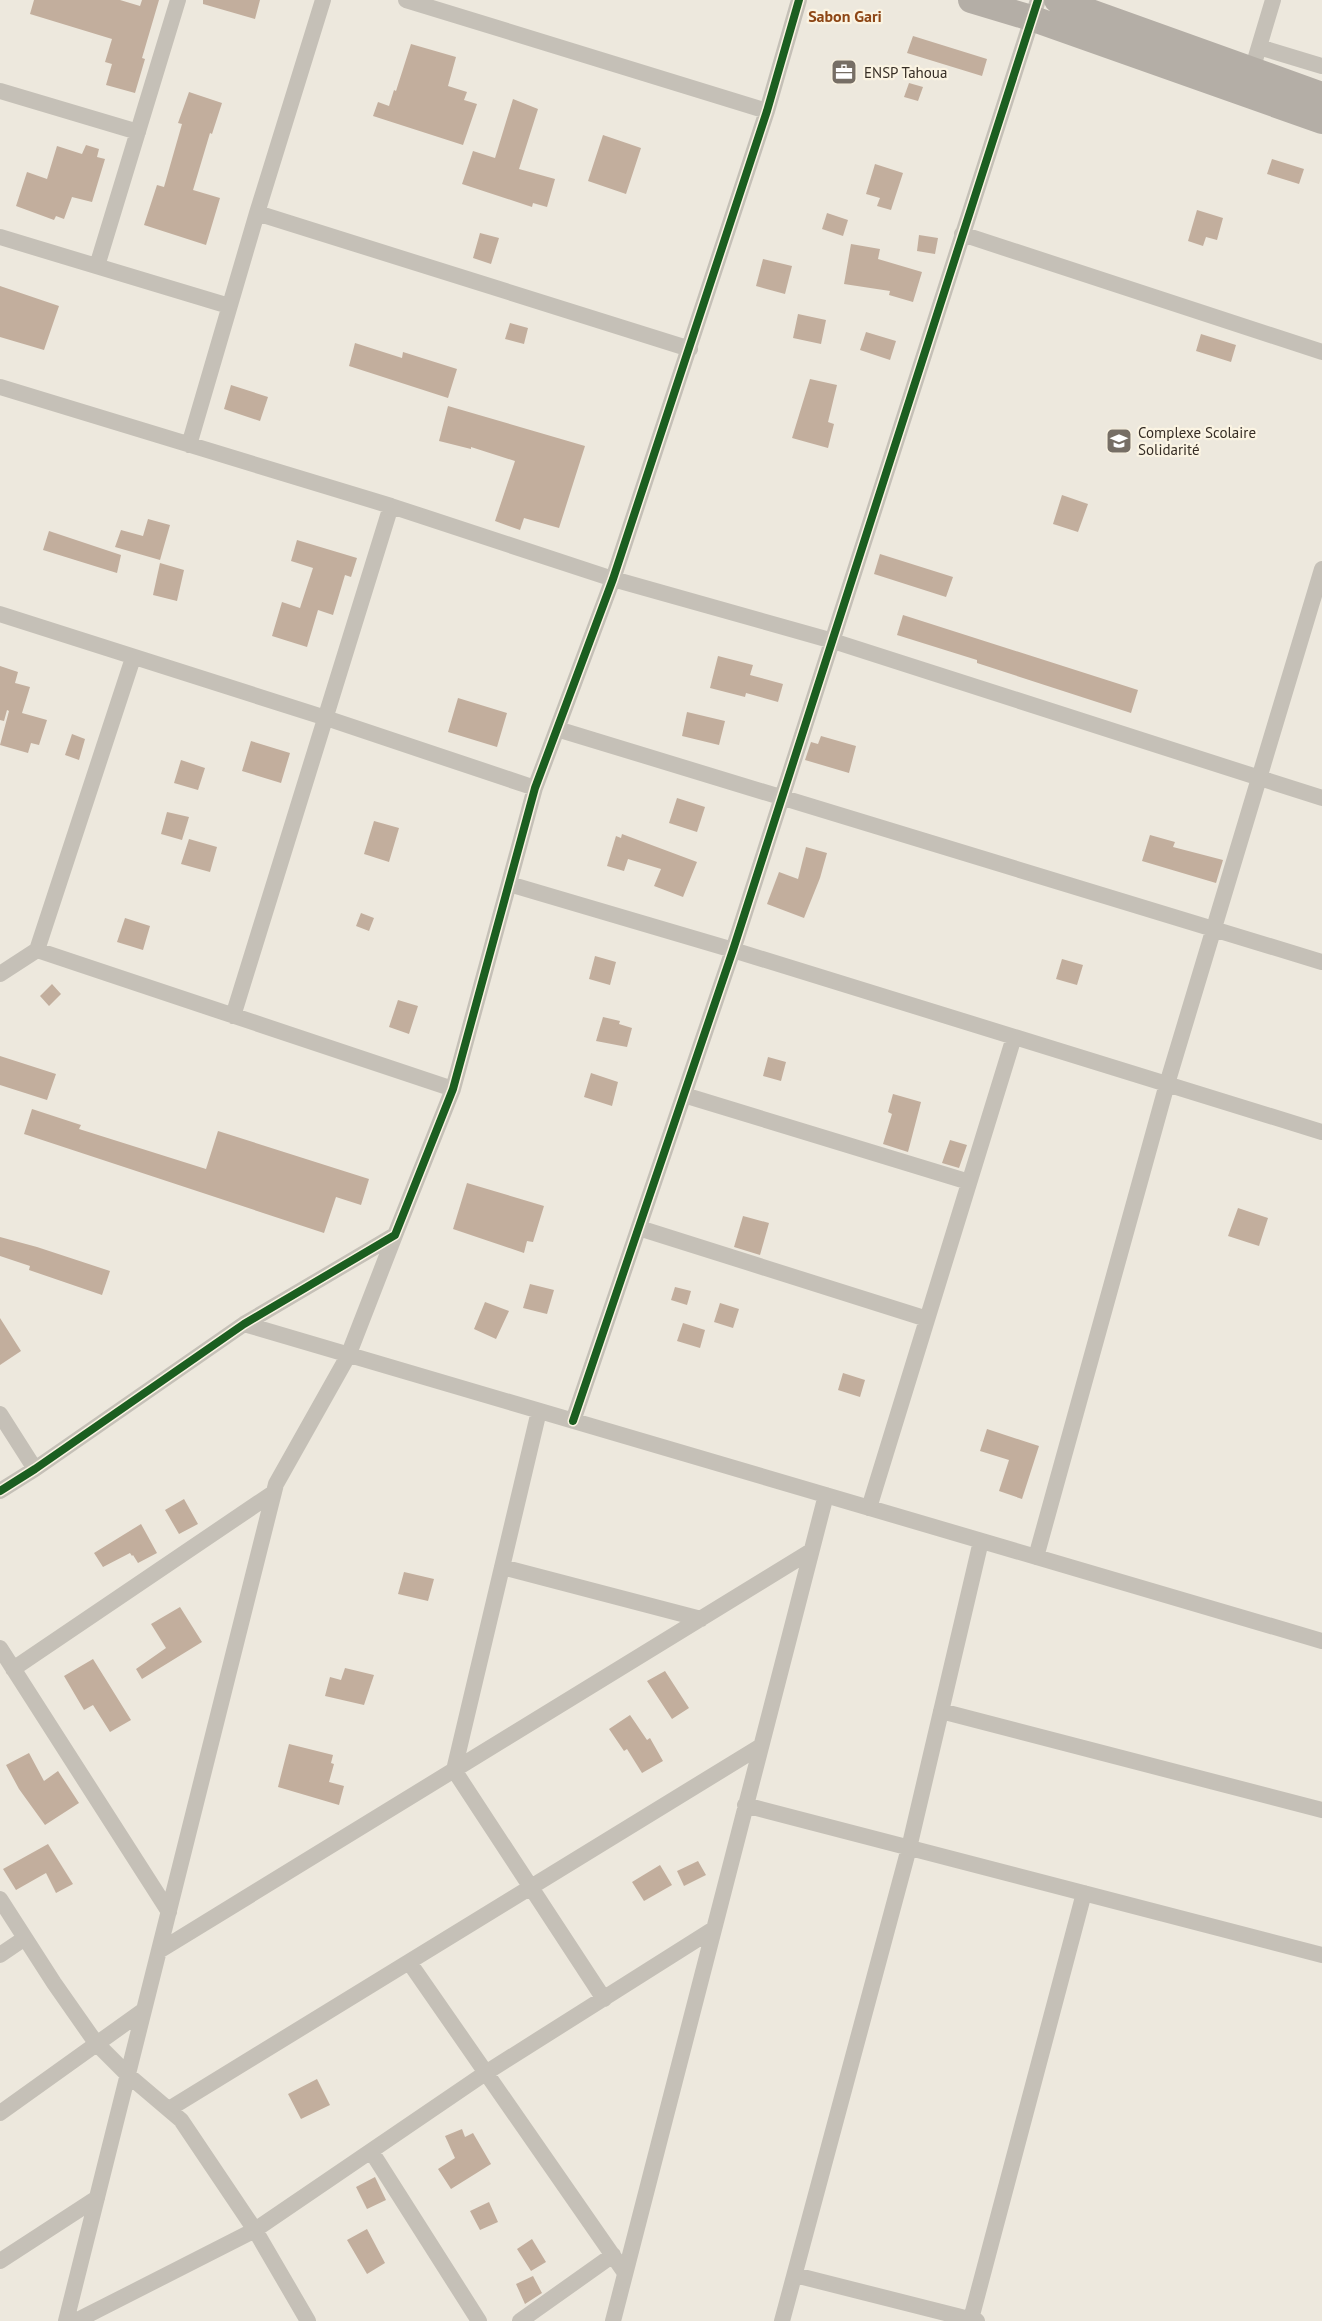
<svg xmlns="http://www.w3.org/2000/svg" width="1322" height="2321" viewBox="0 0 1322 2321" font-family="'PT Sans',sans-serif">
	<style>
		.building { fill: #c2ae9d }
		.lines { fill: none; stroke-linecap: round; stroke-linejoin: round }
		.street { stroke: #c5c0b7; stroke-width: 16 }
		.primary { stroke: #b4aea6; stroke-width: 26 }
		.cycleway-casing { stroke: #fbf4e3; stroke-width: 11 }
		.cycleway { stroke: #1b5e20; stroke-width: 8 }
		.labels { text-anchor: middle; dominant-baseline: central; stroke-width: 4.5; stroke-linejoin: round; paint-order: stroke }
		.poi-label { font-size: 15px; fill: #362d25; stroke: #fbf4e3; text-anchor: start }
		.neighbourhood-label { font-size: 16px; font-weight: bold; fill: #8d4616; stroke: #fbf4e3 }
	</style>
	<rect width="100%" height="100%" fill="#ede8dd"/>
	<!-- building -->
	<path class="building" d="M34 0H120L140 6 142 0H159L142 58 145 59 135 93 106 85 112 64 105 62 112 39 30 14Z
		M203 0H260L255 19 203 4Z
		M913 36 987 59 982 76 907 53Z
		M411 44 456 57 448 86 467 92 464 100 477 104 463 145 373 116 378 102 389 106 394 90 396 91Z
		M909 83 923 87 918 101 904 97Z
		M189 92 222 103 212 134 210 133 193 190 220 198 206 245 144 225 157 185 164 187 182 124 178 123Z
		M513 99 538 109 519 169 555 179 547 207 533 203 532 207 462 184 473 151 495 158Z
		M603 135 641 148 626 194 588 181Z
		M86 145 99 149 97 157 105 159 92 202 72 197 64 219 56 216 54 220 16 206 27 172 47 179 57 146 82 154Z
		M1272 159 1304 169 1299 184 1267 174Z
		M875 164 903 173 891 210 877 206 880 198 866 194Z
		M1197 210 1223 218 1217 240 1206 237 1203 246 1188 241Z
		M827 213 848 220 843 236 822 229Z
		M480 233 499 238 491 264 473 258Z
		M919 235 938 238 935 254 917 251Z
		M851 244 880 249 878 259 922 272 913 302 889 295 890 291 844 284Z
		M763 259 792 266 785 294 756 286Z
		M0 286 59 306 44 350 0 337Z
		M798 314 826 320 821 344 793 338Z
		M510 323 528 328 524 344 505 339Z
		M866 332 896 341 890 360 860 350Z
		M1201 334 1236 345 1231 362 1196 351Z
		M355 343 402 358 403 352 457 369 448 398 349 366Z
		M810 379 837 385 828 422 834 424 828 448 792 438Z
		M231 385 268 397 260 421 224 409Z
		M448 406 585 446 559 528 524 518 520 530 495 521 515 461 471 447V449L439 441Z
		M1062 495 1088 504 1078 532 1053 524Z
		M148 519 170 525 160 560 115 547 121 530 143 536Z
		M49 531 121 555 117 573 43 550Z
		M297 540 357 558 351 577 345 575 333 615 318 610 307 647 272 636 282 602 300 608 313 568 291 561Z
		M880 554 953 577 946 597 874 574Z
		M160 563 184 570 177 601 153 595Z
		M903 615 1138 690 1131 713 977 663V660L897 635Z
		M718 656 753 665 750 675 783 684 778 702 746 693 745 697 710 688Z
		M0 666 18 672 15 683 30 687 22 713 47 720 39 745 31 743 28 753 0 745 9 711 7 710 4 721 0 720Z
		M458 698 507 713 497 747 448 732Z
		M687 712 725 721 719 745 682 736Z
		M72 734 85 739 79 760 65 755Z
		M821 736 856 746 849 773 805 760 811 742 818 744Z
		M251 741 290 753 281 783 242 771Z
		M181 760 205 768 198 790 174 783Z
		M677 798 705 807 697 832 669 823Z
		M167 812 189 817 182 840 161 834Z
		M374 821 399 828 389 862 364 854Z
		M622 834 697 862 683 897 654 886 661 869 628 859 624 871 607 866 616 836 621 838Z
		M1150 835 1175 842 1173 847 1223 860 1216 883 1142 861Z
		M189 839 217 847 210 872 181 864Z
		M806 847 827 853 820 878 804 918 767 904 779 872 798 879Z
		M361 913 374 918 369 931 356 926Z
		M125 918 150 926 143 950 117 942Z
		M595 956 616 962 610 985 589 979Z
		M1062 959 1083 965 1077 985 1056 979Z
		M52 984 61 994 49 1006 40 996Z
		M398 1000 418 1006 409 1034 389 1027Z
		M603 1017 620 1021 619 1024 632 1028 627 1047 596 1041Z
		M0 1056 56 1074 47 1100 0 1085Z
		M768 1057 786 1062 781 1081 763 1076Z
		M591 1073 618 1082 612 1106 584 1097Z
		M893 1094 921 1102 908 1152 883 1144 892 1114 888 1112Z
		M32 1109 81 1125 79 1129 206 1169 218 1131 369 1179 361 1205 336 1197 324 1233 24 1134Z
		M950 1140 967 1145 959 1168 942 1163Z
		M467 1183 544 1206 533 1242 527 1241 524 1253 453 1229Z
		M1238 1208 1268 1218 1259 1246 1228 1236Z
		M743 1216 769 1223 760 1255 734 1247Z
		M0 1237 37 1247 110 1271 102 1295 29 1270 30 1266 0 1256Z
		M530 1284 554 1290 547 1314 523 1308Z
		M675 1287 691 1291 687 1305 671 1300Z
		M485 1302 509 1311 496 1339 474 1329Z
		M720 1303 739 1309 733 1328 714 1322Z
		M0 1318 21 1351 0 1365Z
		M683 1323 705 1330 700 1348 677 1341Z
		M843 1373 865 1380 860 1397 838 1390Z
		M987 1429 1039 1446 1022 1499 999 1491 1009 1460 980 1451Z
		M184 1499 198 1524 179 1534 165 1510Z
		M141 1524 157 1553 138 1563 133 1555 132 1556 130 1553 103 1567 94 1553Z
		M404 1572 434 1579 428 1601 398 1594Z
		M180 1607 202 1642 142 1679 136 1669 166 1648 151 1624Z
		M93 1659 131 1720 110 1732 93 1705 84 1710 64 1676Z
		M345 1668 374 1675 364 1705 325 1696 330 1677 341 1680Z
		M665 1671 689 1708 672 1719 647 1681Z
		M630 1715 647 1740 650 1738 663 1761 642 1773 627 1749 624 1751 609 1729Z
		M289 1744 333 1755 331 1763 334 1764 329 1782 344 1786 339 1805 278 1787Z
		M29 1753 44 1781 58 1771 79 1803 45 1825 19 1789 6 1765Z
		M48 1844 73 1884 56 1893 46 1873 16 1890 3 1869Z
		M698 1861 706 1875 684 1886 677 1871Z
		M660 1865 672 1885 644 1901 632 1882Z
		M317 2079 330 2105 301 2119 288 2094Z
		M462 2129 465 2137 473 2133 491 2164 451 2189 438 2169 455 2158 445 2136Z
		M375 2177 386 2200 367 2209 356 2187Z
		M489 2202 498 2222 480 2230 470 2211Z
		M367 2229 385 2263 367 2274 347 2240Z
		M532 2239 546 2262 531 2271 517 2249Z
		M533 2276 542 2293 525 2304 516 2284Z"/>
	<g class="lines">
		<!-- street -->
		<path class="street" d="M406 0 767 111
			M1259 47 1322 66
			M1252 70 1273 0
			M0 91 138 132
			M257 213 690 349
			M962 234 1322 352
			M0 237 229 306
			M97 266 178 0
			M0 387 391 506 613 579 833 641 1322 798
			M189 445 257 213 323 0
			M0 614 326 718 535 788
			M557 729 1322 962
			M509 884 733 950 1322 1132
			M37 950 453 1089
			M0 974 37 950 133 658
			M233 1016 391 506
			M684 1095 969 1182
			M639 1228 927 1319
			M244 1324 1322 1641
			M539 1411 454 1770 604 1999
			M0 1414 35 1469
			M573 1421 733 950 1038 0
			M0 1491 35 1469 244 1324 395 1235 453 1089 535 788 613 579 767 111 799 0
			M869 1508 1014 1037
			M1036 1557 1167 1084 1322 569
			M502 1567 701 1619
			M0 1648 169 1912
			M13 1669 273 1493
			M941 1711 1322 1810
			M745 1805 1322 1955
			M0 1899 54 1983 96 2043 128 2075 181 2120 255 2230 308 2321
			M159 1951 811 1551
			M0 1955 25 1938
			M409 1962 625 2273
			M169 2109 761 1746
			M0 2113 144 2010
			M371 2151 479 2321
			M0 2261 97 2198
			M795 2275 977 2321
			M971 2319 1084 1893
			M66 2321 276 1484 348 1356 395 1235
			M76 2321 255 2230 484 2074 712 1930
			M520 2321 613 2255
			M613 2321 826 1495
			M782 2321 909 1848 981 1541"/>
		<!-- primary -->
		<path class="primary" d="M971 0 1031 18 1322 121
			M1057 0 1322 95"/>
		<!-- cycleway casing -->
		<g class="cycleway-casing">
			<path id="cycleway" d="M573 1421 733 950 1038 0
				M0 1491 35 1469 244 1324 395 1235 453 1089 535 788 613 579 767 111 799 0"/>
		</g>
		<!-- cycleway -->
		<use href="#cycleway" class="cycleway"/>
	</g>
	<!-- icons -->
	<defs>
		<g id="office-square" transform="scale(1.35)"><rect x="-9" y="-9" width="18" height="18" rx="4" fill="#766e65" stroke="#fbf4e3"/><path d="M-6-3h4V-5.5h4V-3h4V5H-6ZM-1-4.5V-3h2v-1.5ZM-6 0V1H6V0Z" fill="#fff"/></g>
		<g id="school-square" transform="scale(1.35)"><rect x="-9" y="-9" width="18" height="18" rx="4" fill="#766e65" stroke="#fbf4e3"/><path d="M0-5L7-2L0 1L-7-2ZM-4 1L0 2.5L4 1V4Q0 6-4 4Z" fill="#fff"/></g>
	</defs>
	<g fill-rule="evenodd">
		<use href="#office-square" x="844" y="72"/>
		<use href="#school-square" x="1119" y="441"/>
	</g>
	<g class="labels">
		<!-- poi labels -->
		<g class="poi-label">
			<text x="864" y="72">ENSP Tahoua</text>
			<text x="1138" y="432">Complexe Scolaire<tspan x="1138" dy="17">Solidarité</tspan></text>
		</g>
		<!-- neighbourhood labels -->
		<g class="neighbourhood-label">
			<text x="845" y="16">Sabon Gari</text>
		</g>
	</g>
</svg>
